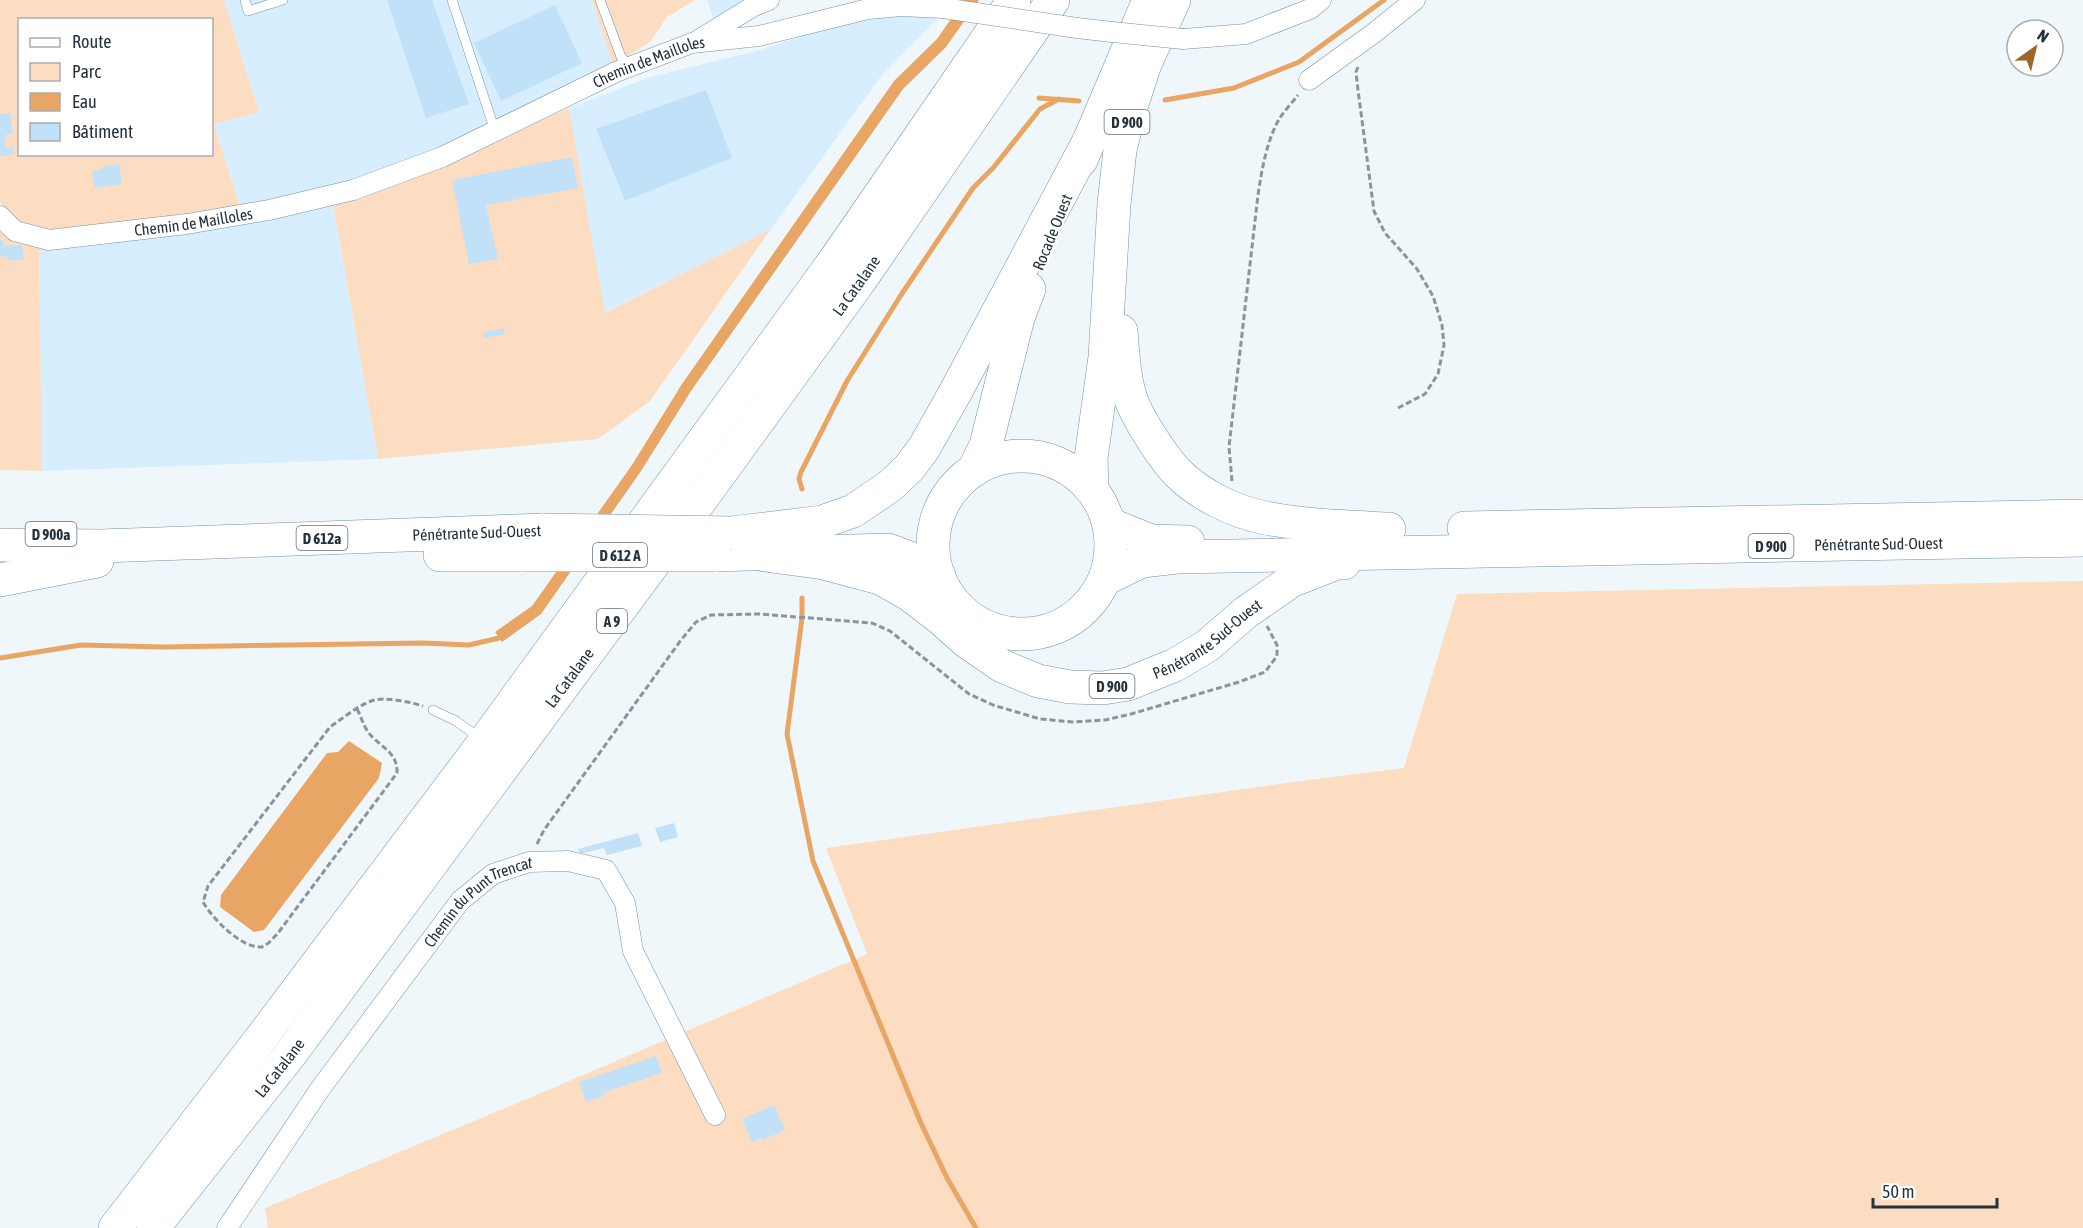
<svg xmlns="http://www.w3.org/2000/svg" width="2083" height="1228" viewBox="0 0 2083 1228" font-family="'Asap Condensed',sans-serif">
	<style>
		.built { fill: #d6eeff }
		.green { fill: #fdddc1; fill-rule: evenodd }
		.water { fill: #e8a564 }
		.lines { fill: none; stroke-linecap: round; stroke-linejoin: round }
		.stream { stroke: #e8a564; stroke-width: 5 }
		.building { fill: #c0e1f8 }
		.lane-casing { stroke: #7391a7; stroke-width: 10 }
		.street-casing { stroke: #7391a7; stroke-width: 21 }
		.highway-casing { stroke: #7391a7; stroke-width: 34 }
		.path { stroke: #8a949b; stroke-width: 3; stroke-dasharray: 6 3; stroke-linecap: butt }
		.lane { stroke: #fff; stroke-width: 9 }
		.street { stroke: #fff; stroke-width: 20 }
		.highway { stroke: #fff; stroke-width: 33 }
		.street-bridge-casing { stroke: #7391a7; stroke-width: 21; stroke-linecap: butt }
		.highway-bridge-casing { stroke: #7391a7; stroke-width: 34; stroke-linecap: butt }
		.street-bridge { stroke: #fff; stroke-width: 20 }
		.highway-bridge { stroke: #fff; stroke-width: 33 }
		.labels { text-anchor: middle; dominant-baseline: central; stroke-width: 5; stroke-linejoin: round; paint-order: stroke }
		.shield { fill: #fff; stroke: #667076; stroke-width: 1.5 }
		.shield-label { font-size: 15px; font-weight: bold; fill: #25323b }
		.street-label { font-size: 16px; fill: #25323b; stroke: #fff }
	</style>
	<rect width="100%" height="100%" fill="#f0f7fb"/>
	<!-- built -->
	<path class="built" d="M224 0H592L613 65 439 150 351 182 330 188 378 459 42 471 39 247 241 208 214 123 259 112Z
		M707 0H754L713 18Z
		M903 14 939 17 881 76 771 229 604 313 569 108 650 77 760 50 840 23Z"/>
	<!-- green -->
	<path class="green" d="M0 0H224L259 112 214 124 241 209 50 233C28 226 12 224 0 202ZM20 20H212V154H20Z
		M592 0H695L667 17 650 42 613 65Z
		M569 108 605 313 771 229 650 401 598 439 378 459 333 204 452 160Z
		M0 226 39 247 42 471 0 470Z
		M2083 581V1228H268L265 1208 527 1099 867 954 826 848 1308 780 1404 768 1457 594Z"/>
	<!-- water -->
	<path class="water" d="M964 0H979L946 47 903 89 691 391 641 471 541 614 502 642 495 632 532 606 632 465 682 384 894 81 937 39Z
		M349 741 382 763 379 778 264 930 254 932 220 907 221 895 327 753 338 752Z"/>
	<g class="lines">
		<!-- stream -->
		<path class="stream" d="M1039 98 1079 101
			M1165 100 1234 88 1299 62 1384 0
			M802 489 799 479 801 472 847 381 901 295 973 188 993 168 1040 109 1059 99
			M802 598V618L787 734 813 861 920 1121 947 1178 976 1228
			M0 658 81 645 163 647 424 643 469 645 499 638 503 635"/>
	</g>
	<!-- building -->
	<path class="building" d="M387 0H432L469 104 426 118Z
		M555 5 582 63 501 101 474 43Z
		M706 90 732 158 625 201 596 129Z
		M10 113 13 134 5 135 6 148 13 147 14 154 0 156V114Z
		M572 157 578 188 486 205 498 259 469 264 452 180Z
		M119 164 122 184 95 188 92 171 102 170 101 167Z
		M0 240H2L4 246 22 245 24 259 8 261 7 256 0 257Z
		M504 328 505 334 484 338 483 332Z
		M674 823 678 837 660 842 655 828Z
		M638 833 642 846 607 855 604 848 580 854 578 849Z
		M656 1056 662 1073 603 1093 604 1096 586 1102 579 1082Z
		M774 1105 785 1130 763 1140 762 1138 752 1142 742 1119Z"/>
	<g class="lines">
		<!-- lane casing -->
		<g class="lane-casing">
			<path id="lane" d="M245 0 248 11 283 0
				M452 0 495 131
				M600 0 621 57 631 67
				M433 710 456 721 480 738"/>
		</g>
		<!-- street casing -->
		<g class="street-casing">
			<g id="street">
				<path d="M1077 28 1112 32"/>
				<path d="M1183 39 1246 34 1310 9 1321 0"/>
				<path d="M697 41 752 7 769 0"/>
				<path d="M1309 80 1374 33 1415 0"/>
				<path id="s1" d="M0 216 15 231 49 240 187 224 269 210 353 190 442 157 616 72 692 43 759 36 868 9 901 6 943 8"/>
				<path id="s2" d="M227 1228 320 1089 460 901 493 874 529 862 568 861 606 870 625 903 633 951 715 1115"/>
			</g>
		</g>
		<!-- highway casing -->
		<g class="highway-casing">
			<g id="highway">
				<path d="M1081 160 1149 0"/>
				<path d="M1121 331C1123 355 1124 384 1134 407 1143 426 1165 461 1180 475 1201 495 1233 511 1261 517 1303 526 1346 527 1389 529"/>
				<circle cx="1022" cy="545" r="89"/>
				<path d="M974 470 986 445 1018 318 1029 289"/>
				<path d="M1092 489 1091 458 1105 357 1114 204 1120 150 1129 113 1145 64 1174 0"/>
				<path d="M1109 524 1151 541 1188 542"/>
				<path d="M1464 528 2083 516"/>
				<path d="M732 533 822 522 853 511 890 486 909 468 924 448 956 391 1089 141"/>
				<path id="s3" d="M0 545 101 546 544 530"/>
				<path d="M440 555H524"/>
				<path d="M715 555 888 550 907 557 939 576"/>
				<path id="s4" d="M765 555 824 563 880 578 910 595 940 618 967 642 1002 666 1038 681 1070 687 1103 688 1128 684 1175 665 1207 646 1245 613 1291 581 1337 563H1344"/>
				<path id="s5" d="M1105 579 1142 561 1177 557C1479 549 1781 546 2083 540"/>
				<path d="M0 580 97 561"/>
				<path d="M115 1228 265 1033 485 741 835 260 1014 0"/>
				<path id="s6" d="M153 1228 292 1052 708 490 861 279 1053 0"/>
			</g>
		</g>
		<!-- path -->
		<path class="path" d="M1358 67 1356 72 1358 90 1374 211 1385 233 1417 269 1433 296 1442 325 1444 345 1438 374 1425 394 1398 408
			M1232 481 1229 447 1258 195C1262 169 1266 144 1278 121 1283 112 1292 103 1298 95
			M357 709C361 716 363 725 368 732 379 747 398 751 397 773L278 933C274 937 267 947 260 947 240 947 212 918 203 902L208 886 330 727C343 718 356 707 371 701 384 696 410 702 423 706
			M537 844 544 830 681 640 696 622 711 615 760 614 872 623 890 631 969 694 993 705 1040 719 1073 722 1105 720 1131 714 1239 682 1265 672 1277 656V645L1267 626"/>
		<!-- lane -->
		<use href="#lane" class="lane"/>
		<!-- street -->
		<use href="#street" class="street"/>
		<!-- highway -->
		<use href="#highway" class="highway"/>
		<!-- street-bridge casing -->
		<g class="street-bridge-casing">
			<path id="street-bridge" d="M943 8 1077 28
				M1112 32 1183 39"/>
		</g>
		<!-- highway-bridge casing -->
		<g class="highway-bridge-casing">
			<path id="highway-bridge" d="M544 530 732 533
				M524 555H715"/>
		</g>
		<!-- street-bridge -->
		<use href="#street-bridge" class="street-bridge"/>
		<!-- highway-bridge -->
		<use href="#highway-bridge" class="highway-bridge"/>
	</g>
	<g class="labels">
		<!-- shield labels -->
		<g class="shield">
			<rect x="1104.5" y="110" width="45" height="24" rx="4.5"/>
			<rect x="25.5" y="522" width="51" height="24" rx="4.5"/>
			<rect x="296.5" y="526" width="51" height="24" rx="4.5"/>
			<rect x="1748.5" y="534" width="45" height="24" rx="4.5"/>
			<rect x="593" y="543" width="54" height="24" rx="4.5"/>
			<rect x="597" y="609" width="30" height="24" rx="4.5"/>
			<rect x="1089.5" y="674" width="45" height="24" rx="4.5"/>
		</g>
		<g class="shield-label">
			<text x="1127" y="122">D 900</text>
			<text x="51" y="534">D 900a</text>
			<text x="322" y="538">D 612a</text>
			<text x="1771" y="546">D 900</text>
			<text x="620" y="555">D 612 A</text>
			<text x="612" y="621">A 9</text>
			<text x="1112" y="686">D 900</text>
		</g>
		<!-- street labels -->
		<g class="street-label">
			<text stroke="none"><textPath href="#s1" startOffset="688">Chemin de Mailloles</textPath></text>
			<text stroke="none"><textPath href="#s1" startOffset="202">Chemin de Mailloles</textPath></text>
			<text transform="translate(1052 232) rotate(-68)">Rocade Ouest</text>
			<text stroke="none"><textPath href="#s6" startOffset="1176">La Catalane</textPath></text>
			<text stroke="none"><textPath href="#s3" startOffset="477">Pénétrante Sud-Ouest</textPath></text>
			<text stroke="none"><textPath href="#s5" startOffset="778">Pénétrante Sud-Ouest</textPath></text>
			<text stroke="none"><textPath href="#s4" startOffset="490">Pénétrante Sud-Ouest</textPath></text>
			<text stroke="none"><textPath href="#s6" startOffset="690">La Catalane</textPath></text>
			<text stroke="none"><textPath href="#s2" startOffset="416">Chemin du Punt Trencat</textPath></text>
			<text stroke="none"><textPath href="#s6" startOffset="204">La Catalane</textPath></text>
		</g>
	</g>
	<!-- legend -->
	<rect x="18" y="18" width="195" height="138" fill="#ffffff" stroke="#a8adb1" stroke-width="1.5"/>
	<rect x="30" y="38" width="30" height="9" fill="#ffffff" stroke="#a8adb1" stroke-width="1.5"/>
	<text x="72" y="48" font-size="18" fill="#25323b">Route</text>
	<rect x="30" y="63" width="30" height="18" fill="#fdddc1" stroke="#a8adb1" stroke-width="1.5"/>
	<text x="72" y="78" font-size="18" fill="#25323b">Parc</text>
	<rect x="30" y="93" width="30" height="18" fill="#e8a564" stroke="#a8adb1" stroke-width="1.5"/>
	<text x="72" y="108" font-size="18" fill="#25323b">Eau</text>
	<rect x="30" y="123" width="30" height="18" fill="#c0e1f8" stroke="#a8adb1" stroke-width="1.5"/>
	<text x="72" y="138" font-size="18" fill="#25323b">Bâtiment</text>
	<!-- north arrow -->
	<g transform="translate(2035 48) rotate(34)"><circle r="28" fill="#ffffff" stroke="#a8adb1" stroke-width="1.5"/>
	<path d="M0-4.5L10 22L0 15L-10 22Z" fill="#9f6525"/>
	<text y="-9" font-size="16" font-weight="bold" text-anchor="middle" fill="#25323b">N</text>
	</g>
	<!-- scale -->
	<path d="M1873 1198v9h124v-9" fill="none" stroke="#25323b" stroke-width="3"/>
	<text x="1882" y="1198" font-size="18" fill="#25323b" stroke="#ffffff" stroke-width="4.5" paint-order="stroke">50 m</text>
</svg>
